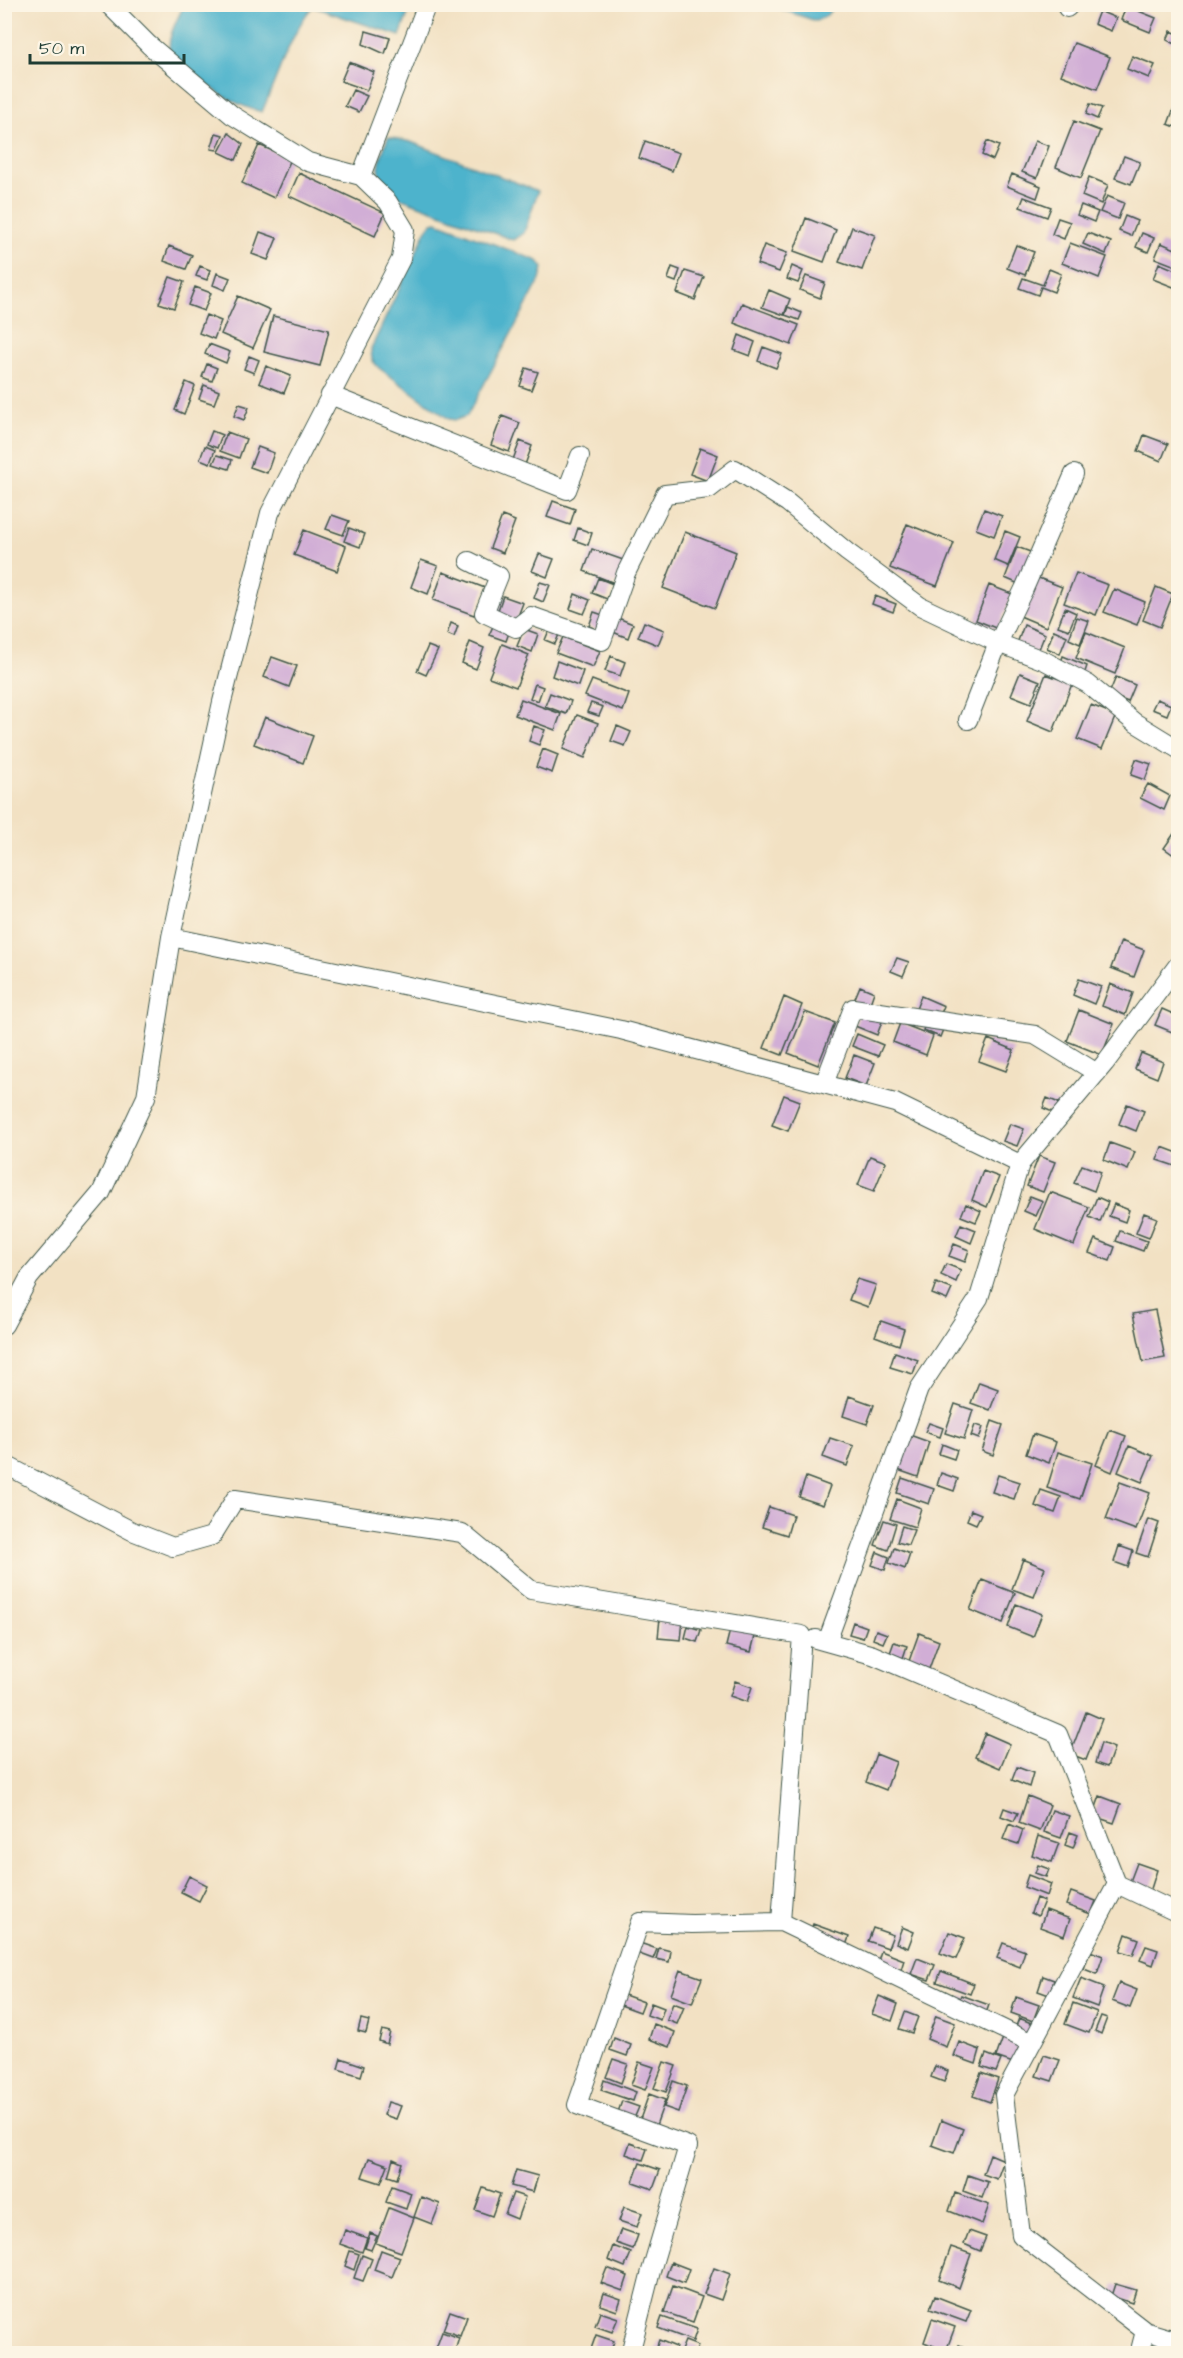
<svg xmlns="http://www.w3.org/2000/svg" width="1183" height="2358" viewBox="0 0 1183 2358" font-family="'Architects Daughter',sans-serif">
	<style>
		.water { fill: #4db3cc; stroke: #367880; stroke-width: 1.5 }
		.building { fill: #d1aed6 }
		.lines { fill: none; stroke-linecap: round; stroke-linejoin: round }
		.minor-casing { stroke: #3f5649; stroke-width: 20 }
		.minor { stroke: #fff; stroke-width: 18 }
	</style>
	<rect width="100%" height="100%" fill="#fcf5e5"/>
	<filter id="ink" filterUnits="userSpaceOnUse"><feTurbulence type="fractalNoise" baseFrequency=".0167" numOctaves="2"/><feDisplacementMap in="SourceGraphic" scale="12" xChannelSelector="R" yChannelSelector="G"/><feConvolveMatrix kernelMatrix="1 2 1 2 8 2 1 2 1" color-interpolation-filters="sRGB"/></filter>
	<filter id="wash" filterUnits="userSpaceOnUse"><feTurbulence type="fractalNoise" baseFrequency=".008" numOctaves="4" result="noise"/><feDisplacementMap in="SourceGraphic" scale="24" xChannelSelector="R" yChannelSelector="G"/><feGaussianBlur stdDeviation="1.35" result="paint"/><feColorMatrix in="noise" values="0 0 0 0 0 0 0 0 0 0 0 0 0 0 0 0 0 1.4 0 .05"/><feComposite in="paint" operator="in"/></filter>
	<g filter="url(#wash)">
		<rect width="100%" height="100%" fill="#f2e1c3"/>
		<!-- water -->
		<path class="water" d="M184 5H411L400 36 313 7C295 23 273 87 262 112 222 102 201 79 170 53 166 37 178 19 184 5Z
			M768 5 835 4V5L826 16 816 21Z
			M388 137 411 142 538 191 524 233 513 240 400 198C370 181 378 165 388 137Z
			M437 222 538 261 543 268 540 280 467 416 456 420 449 419 379 368 372 360 371 349 426 231 432 223Z"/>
		<g id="blocks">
			<!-- building -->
			<path class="building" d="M1126 6 1156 18 1150 32 1121 20Z
				M1099 11 1116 18 1111 31 1094 24Z
				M366 31 390 38 385 54 363 44Z
				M1171 31 1178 34V45L1167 40Z
				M1074 43 1110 57 1097 89 1061 75Z
				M1132 56 1155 65 1149 78 1127 69Z
				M349 62 374 72 367 90 341 81Z
				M353 90 367 96 359 112 345 106Z
				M1090 104 1102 108 1097 119 1086 114Z
				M1174 108 1178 109V128L1168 124Z
				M1074 121 1100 131 1081 178 1056 167Z
				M216 133 223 135 217 150 211 149Z
				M229 133 243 144 236 160 219 152Z
				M645 141 679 153 672 171 639 158Z
				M987 141 999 146 993 160 982 155Z
				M1035 141 1049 146 1037 178 1022 172Z
				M259 145 291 159 274 198 242 183Z
				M1124 156 1140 162 1131 184 1115 178Z
				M299 173 385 213 375 236 289 196Z
				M1012 174 1041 186 1037 198 1007 186Z
				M1089 177 1108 185 1101 204 1082 196Z
				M1107 196 1124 203 1118 219 1100 212Z
				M1024 197 1051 207 1047 217 1020 207Z
				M1081 205 1098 212 1094 222 1077 215Z
				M1125 216 1137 221 1131 236 1119 231Z
				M806 218 836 230 824 262 794 251Z
				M1058 218 1070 222 1064 239 1052 234Z
				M852 227 875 235 862 270 839 262Z
				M260 232 277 238 268 260 252 254Z
				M1088 233 1111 242 1106 254 1083 244Z
				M1142 233 1154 238 1148 252 1136 247Z
				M1070 243 1107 257 1099 278 1062 263Z
				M1161 243 1178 250V267L1155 258Z
				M764 245 787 253 779 272 757 264Z
				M1016 245 1034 252 1025 275 1007 268Z
				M169 246 192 255 186 269 164 261Z
				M1159 263 1178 271V281L1176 288 1153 279Z
				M200 266 210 270 207 280 196 276Z
				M792 266 803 271 798 283 787 279Z
				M672 267 680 270 676 282 668 279Z
				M1049 269 1061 274 1054 292 1041 287 1038 295 1019 288 1023 278 1043 285Z
				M685 271 704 277 695 300 677 293Z
				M217 273 230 278 225 290 213 285Z
				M806 276 825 283 820 298 800 290Z
				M170 277 184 282 174 308 159 303Z
				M195 287 211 293 204 311 188 305Z
				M769 290 790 299 784 315 762 307Z
				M238 296 270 310 253 348 221 334Z
				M742 303 799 325 791 345 734 323Z
				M788 307 802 313 799 320 785 315Z
				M206 315 221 321 214 339 199 333Z
				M273 316 329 330 320 366 264 352Z
				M739 335 755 342 750 356 734 350Z
				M209 344 230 352 226 363 205 354Z
				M763 347 782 354 776 368 758 361Z
				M249 356 259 360 254 373 244 369Z
				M207 364 217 368 212 381 202 377Z
				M266 366 291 376 284 393 259 383Z
				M526 368 538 372 531 390 520 386Z
				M186 382 195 386 184 414 175 410Z
				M204 385 219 391 214 404 199 399Z
				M239 404 249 407 244 420 234 416Z
				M502 416 520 423 509 452 491 445Z
				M212 431 222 435 217 448 207 444Z
				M227 432 246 439 239 458 220 451Z
				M1144 435 1168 444 1161 461 1138 451Z
				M520 441 532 446 523 470 511 465Z
				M205 446 215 450 210 463 200 459Z
				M258 447 274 453 267 473 250 467Z
				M700 448 718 455 708 481 690 474Z
				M217 455 232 460 229 469 213 464Z
				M553 501 575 509 570 525 547 517Z
				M984 509 1002 516 994 536 976 529Z
				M332 515 349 521 343 535 326 529Z
				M502 516 515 521 503 553 490 548Z
				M907 524 954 543 937 586 890 568Z
				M349 528 365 534 360 547 344 541Z
				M578 528 592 533 588 545 574 540Z
				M304 530 346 546 337 571 294 555Z
				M1005 531 1020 537 1008 566 994 560Z
				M685 532 736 552 715 608 663 588Z
				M1017 547 1033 553 1021 585 1005 578Z
				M592 549 626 561 617 584 584 571Z
				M539 554 554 559 547 577 532 571Z
				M421 560 438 566 428 594 411 587Z
				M443 572 485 588 474 615 433 600Z
				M1076 573 1108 585 1096 615 1064 603Z
				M1036 577 1062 587 1046 627 1020 616Z
				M598 578 613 584 607 599 592 593Z
				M540 582 550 585 543 602 534 598Z
				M989 585 1012 594 998 629 976 620Z
				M1156 587 1173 594 1160 627 1143 620Z
				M1114 589 1145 602 1137 625 1104 612Z
				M575 594 590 600 584 614 570 609Z
				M503 596 523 603 516 621 497 613Z
				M875 596 896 604 893 612 872 604Z
				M1065 608 1076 613 1069 630 1058 626Z
				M594 612 603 615 598 630 589 626Z
				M1077 617 1089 621 1080 644 1069 639Z
				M618 618 633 624 628 638 613 632Z
				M644 622 664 630 658 645 638 637Z
				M451 623 458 626 454 637 447 634Z
				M494 624 510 630 506 641 489 635Z
				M1024 625 1045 634 1037 654 1016 646Z
				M550 628 560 632 555 644 545 640Z
				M524 629 538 634 532 652 517 646Z
				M1054 630 1067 636 1060 654 1047 648Z
				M1086 632 1125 648 1115 674 1076 658Z
				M563 637 600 651 593 667 556 653Z
				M470 642 484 648 476 669 462 663Z
				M502 644 529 655 516 687 489 677Z
				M428 646 438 650 426 675 417 671Z
				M611 656 625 662 620 676 605 671Z
				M1063 656 1087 666 1084 675 1060 665Z
				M272 657 297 666 289 687 264 677Z
				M557 661 583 671 578 686 552 676Z
				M1020 673 1040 681 1031 703 1011 695Z
				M1046 674 1072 684 1053 732 1027 721Z
				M1116 677 1135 685 1128 702 1109 694Z
				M592 680 629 694 623 711 585 696Z
				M535 684 543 687 538 701 530 698Z
				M550 693 571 701 566 714 545 706Z
				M521 699 561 714 555 730 515 715Z
				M1157 699 1171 705 1167 715 1152 709Z
				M591 703 603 707 599 716 587 712Z
				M1091 705 1116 715 1102 749 1077 739Z
				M577 715 598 723 585 758 563 749Z
				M265 717 313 736 303 763 254 744Z
				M534 726 545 730 539 745 529 741Z
				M617 726 631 732 625 746 611 741Z
				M543 749 558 755 552 773 536 767Z
				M1136 759 1151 764 1145 780 1131 775Z
				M1148 784 1170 796 1164 810 1140 798Z
				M1178 828V858L1164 848Z
				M1121 941 1144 950 1134 977 1111 968Z
				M897 958 909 962 903 976 891 971Z
				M1079 979 1101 987 1094 1004 1073 995Z
				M1110 984 1133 993 1125 1015 1102 1006Z
				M860 986 874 992 868 1009 853 1003Z
				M921 996 944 1006 939 1018 916 1009Z
				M784 997 802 1005 782 1055 764 1048Z
				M1162 1009 1178 1016 1177 1034 1155 1025Z
				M861 1010 883 1019 877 1035 855 1026Z
				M1079 1010 1114 1024 1102 1055 1067 1041Z
				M805 1012 835 1023 818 1065 788 1053Z
				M927 1021 944 1027 940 1037 923 1030Z
				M900 1023 933 1036 926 1055 893 1042Z
				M857 1034 883 1045 878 1056 852 1046Z
				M988 1039 1014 1050 1006 1071 979 1061Z
				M1141 1053 1163 1062 1157 1078 1135 1069Z
				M854 1055 875 1063 866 1086 845 1078Z
				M784 1095 800 1101 788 1131 772 1125Z
				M1047 1098 1059 1103 1055 1113 1043 1108Z
				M1127 1104 1144 1111 1136 1131 1119 1124Z
				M1010 1124 1024 1129 1017 1146 1003 1141Z
				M1110 1143 1135 1152 1128 1170 1104 1160Z
				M1162 1147 1178 1153 1175 1166 1157 1160Z
				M870 1156 886 1162 874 1191 858 1185Z
				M1039 1156 1055 1162 1043 1192 1027 1186Z
				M1082 1165 1101 1172 1094 1191 1074 1183Z
				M983 1171 999 1177 987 1207 972 1200Z
				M1050 1192 1089 1207 1074 1245 1035 1229Z
				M1030 1196 1043 1201 1036 1216 1024 1211Z
				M1097 1197 1108 1202 1100 1222 1089 1217Z
				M966 1204 981 1211 976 1222 961 1216Z
				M1114 1204 1129 1210 1125 1222 1109 1216Z
				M1144 1213 1157 1218 1149 1238 1136 1233Z
				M961 1224 976 1230 971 1243 956 1236Z
				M1120 1231 1147 1241 1143 1251 1116 1241Z
				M1095 1239 1115 1247 1110 1261 1089 1253Z
				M954 1244 969 1250 965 1262 949 1256Z
				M946 1264 961 1270 956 1282 941 1275Z
				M857 1279 876 1285 868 1307 849 1300Z
				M936 1283 952 1289 947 1300 932 1294Z
				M1155 1310 1165 1358 1143 1362 1133 1314Z
				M881 1321 904 1329 899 1345 875 1336Z
				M895 1352 918 1360 913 1374 890 1367Z
				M979 1382 998 1389 990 1410 971 1403Z
				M849 1396 874 1405 867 1424 843 1416Z
				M955 1404 973 1410 964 1439 945 1433Z
				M992 1421 1003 1425 993 1455 982 1451Z
				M929 1423 943 1428 940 1437 925 1432Z
				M975 1425 983 1427 979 1439 971 1436Z
				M1110 1430 1126 1436 1112 1472 1096 1465Z
				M907 1434 929 1442 918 1477 895 1469Z
				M1033 1434 1056 1442 1049 1463 1026 1454Z
				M830 1438 854 1446 847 1466 823 1457Z
				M942 1444 957 1450 954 1459 939 1454Z
				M1129 1446 1153 1456 1142 1482 1118 1472Z
				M1058 1452 1092 1463 1080 1499 1047 1488Z
				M941 1473 958 1479 954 1491 937 1485Z
				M998 1475 1020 1482 1014 1499 992 1492Z
				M806 1477 830 1486 823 1505 799 1497Z
				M902 1478 934 1489 929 1504 897 1493Z
				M1120 1482 1150 1493 1136 1530 1106 1519Z
				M1041 1490 1061 1497 1055 1513 1035 1506Z
				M897 1499 921 1508 915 1527 890 1519Z
				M769 1507 793 1515 787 1535 762 1527Z
				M971 1510 981 1514 976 1524 967 1520Z
				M1148 1519 1159 1523 1148 1557 1136 1553Z
				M884 1520 896 1524 888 1550 875 1545Z
				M902 1526 914 1530 908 1545 897 1542Z
				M1119 1546 1133 1551 1128 1567 1114 1562Z
				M894 1548 910 1554 905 1569 889 1563Z
				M877 1552 889 1557 885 1570 872 1565Z
				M1023 1559 1045 1568 1034 1597 1012 1589Z
				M982 1580 1015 1593 1003 1623 970 1610Z
				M1016 1604 1042 1614 1033 1637 1008 1627Z
				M660 1618 683 1620 681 1640 658 1638Z
				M853 1622 867 1627 863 1638 849 1634Z
				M688 1626 701 1630 697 1642 685 1638Z
				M731 1626 756 1632 751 1652 726 1646Z
				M876 1630 887 1634 883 1643 873 1639Z
				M919 1633 939 1641 929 1669 909 1661Z
				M894 1642 907 1646 903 1658 890 1653Z
				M735 1681 752 1687 747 1702 730 1696Z
				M1086 1712 1102 1719 1086 1760 1070 1754Z
				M985 1733 1010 1744 1000 1768 975 1757Z
				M1101 1743 1114 1748 1107 1767 1095 1763Z
				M876 1754 896 1762 886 1790 866 1782Z
				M1017 1767 1033 1773 1029 1787 1012 1780Z
				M1028 1796 1050 1805 1040 1831 1019 1823Z
				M1100 1796 1121 1804 1114 1823 1093 1816Z
				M1004 1808 1018 1813 1014 1821 1001 1816Z
				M1052 1810 1069 1816 1061 1838 1044 1832Z
				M1009 1824 1023 1830 1018 1844 1003 1839Z
				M1070 1832 1078 1835 1073 1848 1065 1845Z
				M1038 1836 1059 1843 1052 1862 1032 1855Z
				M1137 1863 1157 1870 1150 1892 1129 1884Z
				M1038 1865 1049 1869 1046 1877 1035 1873Z
				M1028 1875 1051 1884 1047 1896 1024 1887Z
				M189 1876 207 1885 199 1901 181 1892Z
				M1071 1892 1096 1901 1091 1914 1066 1905Z
				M1036 1898 1044 1901 1038 1916 1031 1913Z
				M1046 1910 1070 1919 1064 1936 1040 1927Z
				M813 1924 849 1937 843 1954 807 1941Z
				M902 1927 914 1932 908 1948 896 1943Z
				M873 1928 893 1935 888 1948 868 1941Z
				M949 1932 965 1938 956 1959 940 1953Z
				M1126 1934 1139 1939 1133 1955 1120 1951Z
				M637 1942 657 1949 653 1959 634 1952Z
				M1003 1943 1025 1951 1020 1967 997 1958Z
				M1146 1946 1158 1950 1153 1965 1140 1960Z
				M659 1948 671 1951 669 1962 656 1959Z
				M881 1951 904 1960 900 1973 877 1964Z
				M1090 1951 1103 1956 1097 1974 1084 1969Z
				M917 1958 935 1965 929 1980 911 1974Z
				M680 1970 702 1978 692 2003 671 1995Z
				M941 1971 974 1984 970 1994 937 1982Z
				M1043 1976 1054 1980 1049 1995 1038 1991Z
				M1081 1978 1104 1987 1097 2007 1073 1998Z
				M1119 1983 1137 1990 1130 2008 1112 2001Z
				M619 1993 644 2002 640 2012 615 2003Z
				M961 1995 989 2005 985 2016 957 2006Z
				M879 1996 898 2004 892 2021 872 2014Z
				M1016 1997 1039 2005 1033 2021 1011 2013Z
				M651 2003 664 2008 660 2020 647 2015Z
				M673 2003 684 2007 677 2024 667 2020Z
				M1073 2003 1097 2012 1089 2033 1065 2024Z
				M905 2012 918 2017 912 2033 899 2029Z
				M936 2016 955 2023 946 2047 927 2039Z
				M1101 2016 1107 2018 1101 2034 1095 2031Z
				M1019 2018 1036 2025 1032 2036 1015 2029Z
				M361 2019 369 2021 366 2033 358 2031Z
				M654 2024 675 2032 670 2047 649 2039Z
				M382 2030 390 2032 387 2044 379 2041Z
				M1004 2035 1021 2041 1013 2063 996 2057Z
				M614 2038 631 2045 627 2056 610 2050Z
				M959 2042 980 2050 976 2064 954 2056Z
				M986 2054 1001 2060 996 2072 981 2067Z
				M1044 2055 1060 2060 1052 2081 1036 2076Z
				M341 2058 364 2066 361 2076 338 2069Z
				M613 2059 628 2064 621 2083 606 2077Z
				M639 2062 654 2067 645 2090 631 2085Z
				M664 2062 676 2066 666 2092 654 2088Z
				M935 2066 948 2071 944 2082 931 2077Z
				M981 2073 998 2079 990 2102 973 2096Z
				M604 2080 636 2092 633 2101 601 2090Z
				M673 2081 687 2086 678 2112 664 2107Z
				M649 2094 665 2100 654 2131 638 2125Z
				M622 2101 639 2107 633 2121 617 2115Z
				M388 2102 401 2106 396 2119 384 2115Z
				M941 2120 963 2129 954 2153 932 2145Z
				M630 2143 647 2149 643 2160 626 2154Z
				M990 2154 1004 2160 997 2179 983 2174Z
				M369 2158 388 2165 381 2183 362 2177Z
				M393 2159 402 2163 397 2179 388 2176Z
				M640 2163 660 2170 653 2189 633 2182Z
				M516 2170 538 2176 533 2192 511 2186Z
				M968 2175 988 2182 982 2198 963 2191Z
				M392 2186 411 2193 406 2209 386 2202Z
				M483 2188 500 2194 492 2216 475 2210Z
				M513 2193 525 2197 517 2219 505 2214Z
				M955 2193 989 2205 982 2224 949 2211Z
				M421 2197 440 2204 432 2224 414 2217Z
				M624 2207 642 2213 637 2227 619 2221Z
				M389 2208 414 2218 401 2252 376 2243Z
				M621 2229 638 2235 633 2249 616 2243Z
				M345 2230 367 2238 362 2252 340 2244Z
				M969 2231 986 2237 980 2251 964 2244Z
				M370 2233 377 2236 371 2250 365 2248Z
				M613 2246 631 2253 625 2267 608 2260Z
				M951 2247 971 2254 959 2288 939 2280Z
				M381 2250 400 2257 392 2277 374 2270Z
				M350 2251 359 2254 354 2270 345 2266Z
				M362 2255 372 2259 363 2281 354 2278Z
				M671 2262 689 2269 684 2283 666 2276Z
				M607 2268 628 2276 623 2291 601 2283Z
				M714 2268 730 2274 721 2300 704 2294Z
				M1115 2284 1136 2290 1132 2303 1111 2296Z
				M673 2286 702 2297 693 2322 664 2312Z
				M604 2293 621 2299 617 2311 600 2305Z
				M935 2296 971 2310 966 2322 930 2309Z
				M450 2311 467 2317 460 2336 443 2330Z
				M600 2312 618 2318 612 2332 595 2326Z
				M662 2317 697 2329 693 2341 658 2328Z
				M932 2319 955 2327 946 2351 924 2342Z
				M442 2332 459 2338 454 2354 435 2351Z
				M596 2335 614 2341 610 2354 591 2349Z
				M659 2340 676 2347 674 2354H654Z
				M685 2341 698 2346 695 2354 680 2353Z
				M959 2345 981 2353V2354H955Z
				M1158 2345 1178 2353V2354H1155Z"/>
		</g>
	</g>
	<g filter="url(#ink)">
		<use href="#blocks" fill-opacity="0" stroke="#3f5649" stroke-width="1.5"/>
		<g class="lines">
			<!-- minor casing -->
			<g class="minor-casing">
				<path id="minor" d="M108 4 149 45 232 115 308 162 361 176
					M1067 8 1071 4
					M330 395 567 490 580 456
					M1074 474 1024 589 998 643 1045 661 1088 684 1134 722 1178 749
					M469 561 499 576 484 613 516 628 531 616 602 641 626 573 665 494 709 489 735 469 788 503 847 552 920 606 998 643 968 720
					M171 937 621 1030 895 1103 1020 1164 979 1298 919 1389 827 1642
					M824 1084 853 1008 1035 1035 1097 1073
					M1020 1164 1105 1063 1178 965
					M4 1325 29 1278 101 1193 146 1097 171 937 222 702 270 513 401 259 405 230 388 202 361 176 427 4
					M4 1464 132 1531 173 1547 212 1536 235 1499 462 1533 531 1590 802 1635 781 1922
					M816 1639 873 1655 1058 1734 1117 1884 1004 2095 1021 2235 1145 2331 1139 2354
					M1117 1884 1178 1913
					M1145 2331 1178 2341
					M630 2354 651 2271 688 2146 577 2105 640 1922 692 1924 781 1922 1032 2043"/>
			</g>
			<!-- minor -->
			<use href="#minor" class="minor"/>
		</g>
	</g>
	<!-- margin -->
	<rect width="1183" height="2358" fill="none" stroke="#fcf5e5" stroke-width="24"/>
	<!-- scale -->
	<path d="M30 54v9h154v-9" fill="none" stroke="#1f3d34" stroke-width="3"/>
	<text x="39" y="54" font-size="18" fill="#1f3d34" stroke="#fcf5e5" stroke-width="4.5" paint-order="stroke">50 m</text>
</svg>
